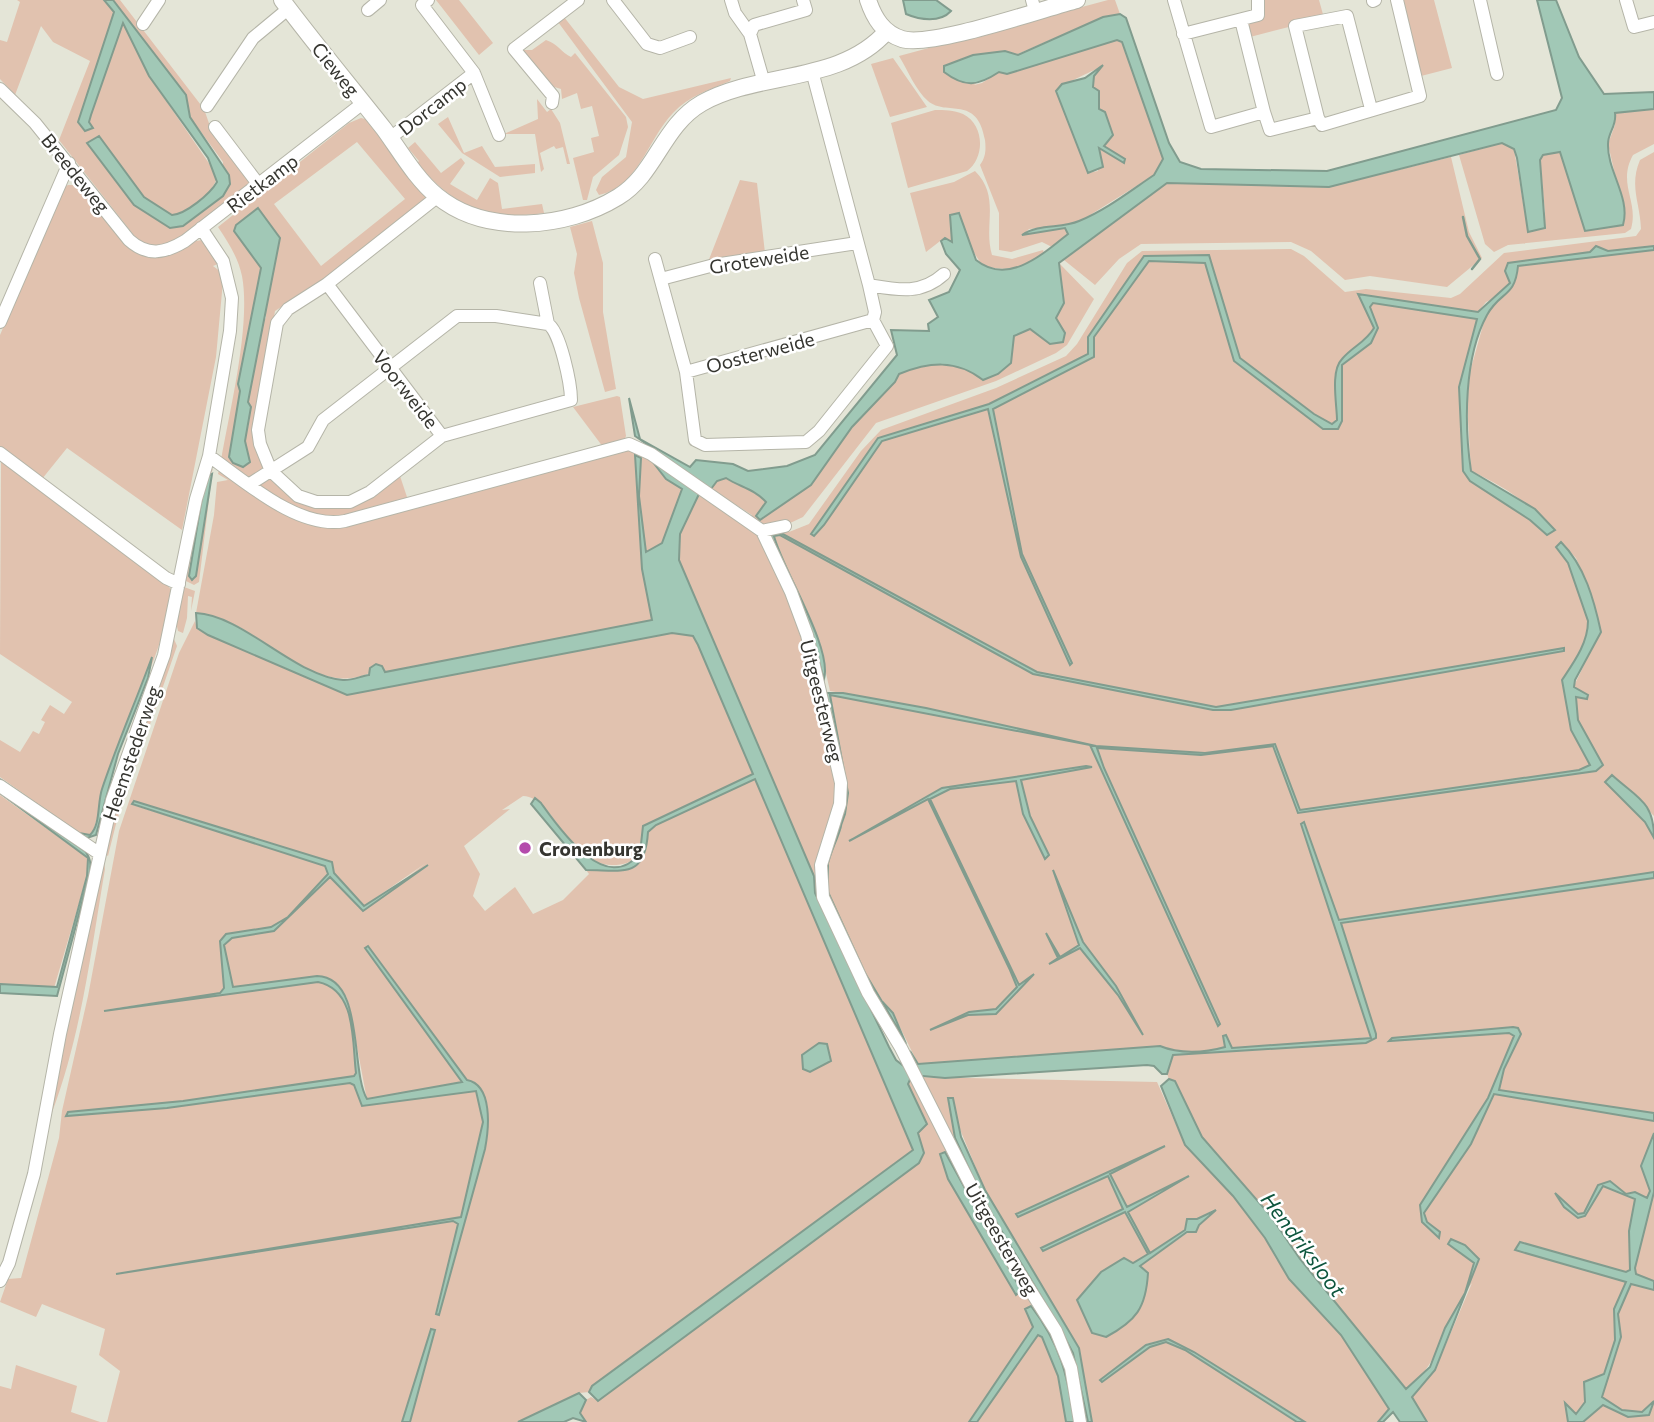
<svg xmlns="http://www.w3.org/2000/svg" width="1654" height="1422" viewBox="0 0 1654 1422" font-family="Commissioner,sans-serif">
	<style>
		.green { fill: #e1c2af; fill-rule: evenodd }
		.water { fill: #a1c8b6; stroke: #819c8e; stroke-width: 2 }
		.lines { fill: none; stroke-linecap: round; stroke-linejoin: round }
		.stream { stroke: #819c8e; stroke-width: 2.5 }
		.minor-casing { stroke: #b5b5a8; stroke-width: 14 }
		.tertiary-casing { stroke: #b5b5a8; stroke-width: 18 }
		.minor { stroke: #fff; stroke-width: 12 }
		.tertiary { stroke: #fff; stroke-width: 16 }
		.poi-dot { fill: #b44bac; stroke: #fff; stroke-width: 2.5 }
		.labels { text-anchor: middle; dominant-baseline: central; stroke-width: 5; stroke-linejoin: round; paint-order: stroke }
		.street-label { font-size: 19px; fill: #353530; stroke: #fff }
		.poi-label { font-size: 19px; font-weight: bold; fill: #353530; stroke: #fff; text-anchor: start }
		.water-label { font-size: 21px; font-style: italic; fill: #0d553d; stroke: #fff }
	</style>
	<rect width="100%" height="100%" fill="#e4e5d7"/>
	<!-- green -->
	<path class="green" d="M17 0H104L114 12 78 123 89 122 123 22 149 76 217 175C217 191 186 214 171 215L144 197 98 136 88 143 135 205 183 226 223 196V162L190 117 186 95 113 0H120L204 109 211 129 252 183 173 243C160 249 148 246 136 238L59 140 90 61 53 42 41 26 15 95 0 79V40L7 42 20 2Z
		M436 0H459L493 43 479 55Z
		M1108 0H1115L1120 14 1103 17 1013 56 974 85 982 83 999 72 1007 74 1117 40 1122 43 1163 159 1154 175 1082 220 1068 225 1029 229 1025 233 1065 228 1069 234 1052 247 1042 242 1011 252 999 250V213L980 165C986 157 986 149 985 140 977 94 947 117 928 101 916 91 907 69 899 56ZM1101 67 1094 76 1093 88 1100 98 1099 109 1111 139 1104 146 1123 162 1099 148 1098 171 1088 173 1056 91C1061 85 1092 71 1101 67Z
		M1262 0H1319L1324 18 1250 37 1246 21 1265 16Z
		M1401 0H1434L1452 68 1421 76Z
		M564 17 619 87 643 99 731 78 730 81C709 90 689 96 673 113 647 140 639 186 599 195L596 190 602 177 626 157 632 122 558 22Z
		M546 40C558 44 562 53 571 57L575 53 626 117 628 127 619 155 593 177 587 200H583L573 158 594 152 591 138 599 136 592 106 581 109 577 93 562 99 561 89 548 85 522 50H532Z
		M893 58 927 107 890 117 871 64Z
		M537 99 547 112 551 109 560 123 570 164H567L563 147 556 149 554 146 540 153 544 169 541 172 535 134H504L538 119Z
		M1654 109V144L1633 155C1617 184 1639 201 1631 229L1625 233 1508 245 1494 252 1485 244 1459 155 1502 143 1514 149 1528 232 1545 212 1540 160 1542 155 1560 152 1623 225 1625 218 1608 144 1615 125 1614 113Z
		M935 110C944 110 954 110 963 114 985 125 985 158 967 171L908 188 891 123Z
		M448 117 464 153 482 146 495 167 535 164V173L500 177 462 153 438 124Z
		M361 118 365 119 428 196 326 278 275 311 259 408 267 470 251 479 221 460C230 409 251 324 242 276 238 257 228 242 218 227L349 123ZM357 142 405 199 321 266 274 204ZM256 209 266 318 261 322 248 402C256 418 239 438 249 455L229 457 240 390 238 384 261 268 234 231 236 225Z
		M415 142 441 173 461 158 465 163 450 184 477 200 490 178 498 183 502 209 542 204 544 213C487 221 454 207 417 163L419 161 408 148Z
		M1654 152V816L1612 775 1605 782 1645 822 1654 838V872L1338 920 1304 822 1301 824 1372 1037 1231 1048 1223 1036 1225 1047C1204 1053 1179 1054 1159 1046L918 1064 893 1013 877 996 864 971 828 892V862L845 814 848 793 830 695 1090 745 1218 1025 1104 768 1097 748 1201 755 1273 746 1298 813 1596 771 1602 765 1578 720 1573 688 1584 665 1596 609 1576 558 1561 543 1556 547 1568 563 1588 621V631L1567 701 1571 730 1590 765 1579 770 1300 810 1275 744 1205 753 1096 746 926 708 830 691 821 651 773 536 779 535 1033 674 1213 710H1231L1564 651 1216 707 1037 672 779 532 782 529 789 532 809 524 861 451 881 430 996 388 1066 356 1077 344 1127 263 1142 251 1291 249 1304 256 1345 292 1366 289 1451 298 1460 294 1504 253 1636 236 1641 229C1640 202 1629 186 1640 160ZM1144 256H1209L1240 358 1314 414 1333 424 1337 421 1342 358 1366 341 1374 328 1358 294 1478 312 1486 302 1510 291 1491 308 1485 318 1466 386 1471 471C1503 486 1530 503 1554 530L1546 535 1530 520 1470 481 1459 387 1477 319 1373 302 1370 307 1377 328 1356 355 1342 365V421L1323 429 1234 361 1205 262 1148 261 1094 337V357L993 409 1022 554 1072 662 1070 665 1021 557 988 409 882 441 813 536 878 438 989 404 1089 354 1088 337Z
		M1451 157 1469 232 1482 258 1447 287 1370 276 1345 280 1311 251 1291 242 1141 244 1119 259 1095 285 1064 260 1167 183 1329 187Z
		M975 171C1001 197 983 225 992 255L1012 259 1043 250 1044 253C1026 268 1005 273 982 265L969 245 960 213 952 242 944 238 926 252 910 193 954 182Z
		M740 180 757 183 765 253 708 262Z
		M68 185H77L137 252 202 240 220 263 213 266 221 272 223 281 216 357 182 530 67 448 42 479 0 446V335L63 188Z
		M592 221 603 263V312L616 389 605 392 579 298 574 273 577 254 570 227Z
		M1059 263 1094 299 1067 345 1056 353 996 381 876 423 803 517 788 524 760 527 749 518 752 515 711 489 717 480 726 478C740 487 754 490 766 502L756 516 760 519 797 495 852 427 895 382 899 374C929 362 956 359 983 380L1006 368 1014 336 1030 329 1050 344 1063 342 1065 333 1056 318 1063 290Z
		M617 396 620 397 626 436 624 441 603 447 573 407Z
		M625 449C656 456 655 472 682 489L662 543 646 553 639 496 641 458 636 455 642 569 652 620 385 672 382 666C316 712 260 616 196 613L214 515 217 482 228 480 218 474 219 470 313 524Z
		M1 458 166 583 172 591C164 655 127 714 107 774 102 789 98 827 90 835L79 833 0 777V740L20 752 33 731 39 734 45 722 41 720 50 705 64 714 72 702 0 654Z
		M213 469 203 491 189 576 191 580 195 579 211 483 199 582 194 585 184 580 208 471Z
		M399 473 408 500 343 519 307 516 256 484 269 475 325 507Z
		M699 494 758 536 806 639 838 786 820 891 815 893 814 876 679 560 680 534Z
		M184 587 195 591 191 611 192 597 188 596 187 618 183 633 178 631 176 622Z
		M195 621 197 628 347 695 672 633 694 636 753 774 643 826 640 853C632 863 624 865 612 865 565 864 556 797 523 796L502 810 510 809 464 846 480 874 473 896 485 911 515 887 533 914 563 900 589 874 586 870 635 868 648 832 656 825 755 779 913 1150 592 1386 589 1392 579 1393 518 1422H410L435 1330H431L402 1422H107L120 1371 99 1355 105 1329 42 1304 36 1317 0 1302 8 1279 21 1278 59 1138 62 1111 88 996 119 831 179 653ZM134 801 332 862 334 873 364 906 426 863 363 911 331 877 274 931 232 938 224 945 233 987 326 978 346 996 349 1004 367 1100 457 1085 463 1079 475 1082 488 1127 487 1137 439 1315 436 1314 458 1224 453 1221 116 1274 461 1217 483 1122 476 1091 362 1106 354 1085 350 1083 167 1108 68 1112 183 1101 354 1076 356 1073C352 1042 357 991 319 982L104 1010 220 993 224 989 220 942 226 934 271 927 288 917 328 874 325 866 133 805Z
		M174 639 177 646 117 820 108 856 105 854 116 800 131 756 145 729 150 705Z
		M0 795 88 858 87 876 54 988 0 984Z
		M104 861 105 869C91 951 81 1037 51 1115L68 1015Z
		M1654 878V1113L1499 1090 1504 1069 1521 1034 1513 1027 1392 1038 1390 1041 1509 1033 1514 1036 1488 1098 1420 1205 1422 1222 1438 1238 1440 1232 1427 1222 1424 1214 1471 1144 1494 1094 1654 1121V1422H1427L1412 1397 1435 1370 1472 1283C1445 1317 1442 1363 1407 1389L1300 1259 1270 1215 1202 1137 1175 1081 1169 1079 1167 1074 1173 1055 1365 1043 1376 1038 1340 923Z
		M912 1075 1043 1314 1039 1317 1031 1306 1033 1326 969 1422H586L579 1413 586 1400 591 1397 598 1401 919 1163 924 1153C915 1131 918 1107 908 1083Z
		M918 1077 1157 1082 1185 1145 1233 1196 1265 1238 1276 1259 1341 1335 1390 1409 1378 1422H1305L1194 1352 1167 1339 1146 1344 1101 1380 1102 1382 1150 1347 1166 1342 1185 1350 1297 1422H1092L1079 1348 985 1190 950 1105 955 1138 1031 1282 1028 1284ZM1165 1147 1110 1174 1127 1207 1183 1180 1127 1212 1150 1254 1214 1209 1199 1225 1139 1266 1133 1263 1149 1254 1124 1212 1043 1250 1123 1209 1108 1175 1018 1217 1016 1214Z
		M1038 1335 1042 1337 1058 1376 1066 1422H977Z
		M16 1365 77 1386 71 1412 100 1422H0V1386L11 1389Z"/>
	<!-- water -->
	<path class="water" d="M104 0H113L186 95 190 117 229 175 230 184 223 196 183 226 170 228 134 205 87 143 99 136 144 197 172 215C186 214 210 194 217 182L208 158 149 76 123 23 91 115 89 122 93 128 85 131 78 122 114 12Z
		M903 0H936L951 11C940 23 920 20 906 14Z
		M1537 0H1556L1579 57 1604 94 1654 92V109L1615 113C1617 126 1608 132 1608 144 1607 171 1631 198 1623 225L1585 231 1560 152 1543 155 1540 160 1545 228 1528 232 1517 158 1514 149 1502 143 1329 187 1167 183 1059 263 1064 303 1056 318 1065 333 1063 342 1050 344 1030 329 1014 336 1011 363 998 374 983 380C956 359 929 362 899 374L895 382 852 427 811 485 760 520 756 516 766 502C754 489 740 487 726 478L717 481 711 489 635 436 629 398 640 439 690 467 696 460 733 464 748 471 787 466 815 455 897 355 891 330 929 331 928 324 938 317 929 300 949 292 960 270 946 254 941 241 945 238 952 242 950 215 959 213 976 260C1008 286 1043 254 1068 234L1065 228 1022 235C1039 223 1061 229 1079 221 1106 210 1130 191 1154 175L1163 159 1122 42 1117 40 1007 74 999 72C978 86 965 88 944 72V66L973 55 1005 51 1018 55 1103 17 1120 14 1126 18 1169 143 1180 162 1201 169 1327 171 1556 110 1562 98Z
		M1103 65 1094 76 1093 87 1099 91V109L1105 112 1113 135 1104 146 1125 159 1124 163 1099 148 1103 167 1088 173 1056 91 1062 84 1085 78Z
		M258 208 280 238 248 402 251 407 245 441 250 462 243 467 233 463 229 457 240 391 238 384 261 268 234 231 236 225Z
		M1596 246 1608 251 1654 246V250L1518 266C1515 298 1500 291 1487 315 1464 357 1464 424 1471 471L1535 509 1555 530 1547 535 1530 520 1470 481 1463 471 1459 387 1477 319 1373 303 1370 307 1378 328 1371 343 1342 365V421L1338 429H1323L1234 361 1205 263 1149 261 1094 337V357L993 409 1022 554 1072 663 1070 665 1021 557 988 409 882 441 824 525 814 536 811 534 878 438 989 404 1088 354V337L1144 256 1209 255 1240 358 1314 414 1332 424 1337 420C1337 405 1330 371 1342 359 1353 346 1365 343 1374 328L1358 294 1478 312 1510 283 1505 271 1508 263 1590 252Z
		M635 455 641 458 639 496 646 552 662 543 682 489 666 479 652 461 699 494 680 534 679 560 814 876 815 893 889 1047 896 1060 910 1071 916 1067 910 1051 918 1064 1160 1046C1179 1054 1204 1053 1225 1047L1223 1036 1226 1035 1232 1048 1371 1038 1301 824 1304 822 1339 920 1654 872V878L1341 923 1376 1034V1038L1366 1043 1173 1055 1167 1074H1162L1154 1066 1147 1065 945 1078 912 1075 908 1084 927 1124 918 1133 924 1153 919 1163 598 1401 589 1392 592 1386 913 1150 755 779 656 825 648 832C645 879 624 870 586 870L531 804 535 798 541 803C559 828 606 897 640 853L643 826 753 774 698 645 693 636 672 633 347 695 208 635 197 628 196 613C243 615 296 677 343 680 351 681 361 676 369 675L370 668 376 664 382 666 385 672 652 620 642 569Z
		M212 474 196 576 192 580 189 576 203 491 207 477Z
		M779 532 1037 672 1216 707 1564 648V651L1231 710H1213L1033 674 780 535 774 536C782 569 833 648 824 679L800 598 770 536Z
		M1561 542C1585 566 1594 600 1601 632L1575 680 1574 687 1588 695 1587 699 1576 697 1578 720 1603 765 1596 771 1298 813 1273 746 1201 755 1097 748 1104 768 1220 1024 1218 1026 1090 745 830 695 848 793 845 814 828 862V892L864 971 877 996 893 1013 906 1044C882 997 845 948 829 898 817 860 844 840 843 810 841 771 832 732 826 693H843L926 708 1096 746 1205 753 1275 744 1300 810 1579 770 1590 765 1571 730 1562 680C1574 662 1588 643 1588 621L1568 563 1556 547Z
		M152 657 148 678 118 754 96 835 87 838 80 834 0 779 79 833 90 835C101 824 97 804 102 789 117 744 136 701 152 657Z
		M1086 766 1092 767 1021 780 1030 816 1049 855 1045 859 1023 814 1016 781 950 789 930 799 1019 985 1034 974 996 1014 968 1015 930 1030 969 1012 996 1009 1017 987 1010 970 928 799 849 841 942 788Z
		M1612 775C1637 798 1654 801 1654 838L1645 822 1605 782Z
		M0 793 85 851C92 860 91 867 89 877L57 996 0 993V984L57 987 87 876 88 858Z
		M134 801 332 862 334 873 364 906 428 865 363 911 330 877 274 931 232 938 224 945 233 987 317 976C365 977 350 1071 367 1099L462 1082 365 948 368 946 467 1080C493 1085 489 1128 485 1149L439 1315 436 1314 458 1224 453 1221 116 1274 461 1217 483 1122 476 1091 362 1106 354 1085 350 1083 167 1108 66 1116 68 1112 183 1101 354 1076 356 1073C352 1042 357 990 318 982L104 1011 220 993 224 988 220 941 226 934 271 927 288 917 328 874 325 866 132 804Z
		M1053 870 1083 942 1116 986 1143 1035 1118 995 1080 948 1049 964 1058 958 1046 933 1060 957 1079 945Z
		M1513 1027 1518 1028 1521 1034 1504 1069 1499 1090 1654 1113V1121L1494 1094 1471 1144 1424 1213 1427 1222 1440 1232 1439 1238 1422 1222 1420 1205 1488 1098 1514 1036 1509 1033 1389 1041 1392 1038Z
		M819 1043 827 1044 831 1061 810 1072 803 1069 802 1055Z
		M1169 1079 1175 1081 1202 1137 1270 1215 1300 1259 1406 1389 1430 1367 1445 1328 1465 1293 1474 1263 1448 1244 1451 1239 1465 1245 1479 1259 1435 1370 1412 1397 1427 1422H1400L1393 1412 1383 1422H1378L1389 1409 1341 1335 1289 1279 1265 1238 1233 1196 1185 1145 1161 1086Z
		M948 1098H953L961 1137 985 1190 1079 1348 1092 1422H1088L1073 1353 1056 1321 984 1202 955 1138Z
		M1654 1133V1192L1635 1268 1636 1274 1654 1281V1290L1631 1284 1618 1314 1621 1337 1602 1397 1622 1410 1642 1412 1654 1401 1649 1415 1628 1417 1603 1405 1583 1422H1568L1565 1403 1576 1414 1585 1402 1584 1382 1604 1374 1615 1340 1614 1309 1626 1282 1515 1250 1520 1242 1626 1272 1630 1270 1629 1231 1635 1199 1603 1186 1585 1216 1578 1218 1564 1207 1555 1193 1578 1214 1584 1213 1598 1185 1610 1181 1626 1194 1635 1192 1647 1198 1650 1191 1641 1166Z
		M1165 1146 1110 1174 1127 1207 1189 1176 1128 1212 1150 1253 1185 1230 1187 1219H1197L1216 1210 1199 1225 1196 1232H1187L1140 1266 1148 1273C1146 1308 1136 1321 1106 1337L1092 1333 1077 1300 1101 1272 1124 1258 1133 1263 1148 1254 1125 1212 1043 1251 1041 1248 1123 1209 1108 1176 1018 1217 1016 1214Z
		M945 1152 1021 1290 1016 1295 948 1179 940 1154Z
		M1031 1306C1061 1345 1067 1375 1075 1422H1066L1058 1376 1042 1337 1038 1335 977 1422H969L1033 1327 1025 1309Z
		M431 1329 435 1330 410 1422H402Z
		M1168 1339 1194 1352 1305 1422H1297L1185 1350 1166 1342 1150 1347 1102 1382 1100 1380 1146 1345Z
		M579 1393 586 1400 580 1413 586 1422 573 1418 564 1422H518Z"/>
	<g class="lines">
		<!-- stream -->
		<path class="stream" d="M1463 217 1467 236 1480 259 1472 269"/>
		<!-- minor casing -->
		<g class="minor-casing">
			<path id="minor" d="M428 0 422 5 474 73 499 135
				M613 0 647 44 660 48 690 37
				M731 0 735 13 750 34 764 83
				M1032 0 1035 11
				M1174 0 1211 127 1264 112 1270 130 1318 118 1322 125 1420 96 1397 0
				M1480 0 1497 74
				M1626 0 1634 27 1654 22
				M1373 1 1375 0
				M368 10 380 0
				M1241 20 1264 112
				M143 24 159 0
				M750 34 754 25 806 10 803 0
				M1183 34 1258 15V0
				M0 89 35 123 129 240C148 257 165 253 185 241L363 103
				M552 103 553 96 514 49 578 0
				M207 106 253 38 288 9
				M1318 118 1295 26 1347 16 1371 109
				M215 127 259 185
				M390 138 474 73
				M437 197 327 284 442 436
				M655 259 686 372 873 320 875 312 869 285 812 71
				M661 279 714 265 857 243
				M327 284 288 309 277 323 258 430 260 444 271 471 298 496 316 502H350L370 492 442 436 571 400C571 384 560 331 548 324L540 283
				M869 285C898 290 921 295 944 274
				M0 322 69 163
				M686 372 695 440 705 445 806 442 819 431 887 346 873 320
				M0 453 166 578 179 584
				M209 456C246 482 299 530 345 521L629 444 651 454 762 531 791 592 807 635 841 783 840 804 821 865 823 897 868 993 901 1048 999 1241 1056 1331 1071 1368 1080 1422
				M250 484 308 447 323 420 457 316H496L548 324
				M762 531 785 526
				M0 786 100 854
				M0 1281 9 1263 34 1174 60 1034 112 800 164 655 196 499 209 456 230 331 232 298 223 261 201 228"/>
		</g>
		<!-- tertiary casing -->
		<g class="tertiary-casing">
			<path id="tertiary" d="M282 0C315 44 350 86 384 129 400 151 416 179 437 196 486 236 566 229 618 197 656 174 662 126 702 103 759 71 841 84 887 31
				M868 0C874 18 883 33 902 39 931 48 1042 9 1077 0"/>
		</g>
		<!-- minor -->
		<use href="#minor" class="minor"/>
		<!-- tertiary -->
		<use href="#tertiary" class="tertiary"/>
	</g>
	<!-- markers -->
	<circle class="poi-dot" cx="525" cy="848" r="7"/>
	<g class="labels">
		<!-- street labels -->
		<g class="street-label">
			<text transform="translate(336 69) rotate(51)">Cieweg</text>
			<text transform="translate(432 106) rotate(-38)">Dorcamp</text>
			<text transform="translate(76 173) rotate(51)">Breedeweg</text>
			<text transform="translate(262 183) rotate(-37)">Rietkamp</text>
			<text transform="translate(759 259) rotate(-9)">Groteweide</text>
			<text transform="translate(760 352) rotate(-15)">Oosterweide</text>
			<text transform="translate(406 389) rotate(52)">Voorweide</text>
			<text transform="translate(822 701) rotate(76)">Uitgeesterweg</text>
			<text transform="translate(131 753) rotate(-71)">Heemstederweg</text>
			<text transform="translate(1002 1239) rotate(60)">Uitgeesterweg</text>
		</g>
		<!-- poi labels -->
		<g class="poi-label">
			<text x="539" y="848">Cronenburg</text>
		</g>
		<!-- water labels -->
		<g class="water-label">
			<text transform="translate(1304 1244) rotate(53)">Hendriksloot</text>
		</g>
	</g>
</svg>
